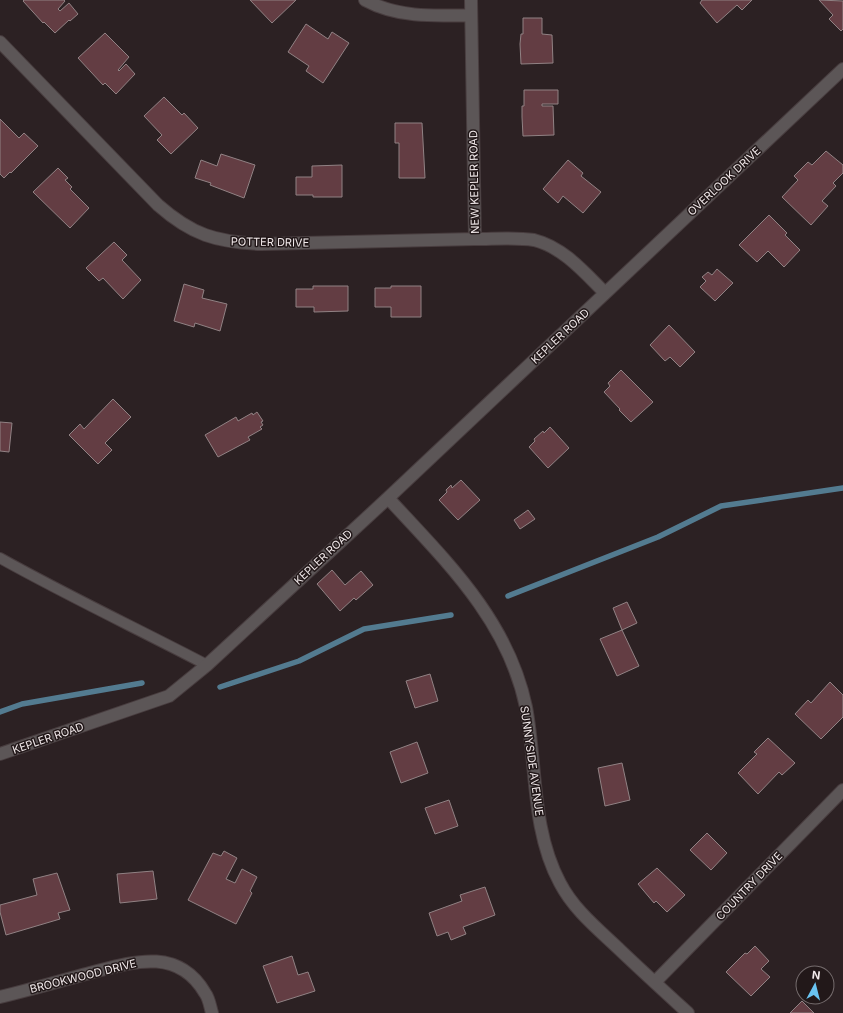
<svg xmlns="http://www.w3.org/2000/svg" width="843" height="1013" viewBox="0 0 843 1013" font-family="Inter,sans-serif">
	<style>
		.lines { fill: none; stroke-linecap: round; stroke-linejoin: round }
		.stream { stroke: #537b90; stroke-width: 5.5 }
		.building { fill: #633d43; stroke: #918284 }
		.service-casing { stroke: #483d3f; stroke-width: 12 }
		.minor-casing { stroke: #483d3f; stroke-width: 14 }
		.service { stroke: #5c5657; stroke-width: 10 }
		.minor { stroke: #5c5657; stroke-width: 12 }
		.labels { text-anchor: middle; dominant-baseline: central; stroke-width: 3; stroke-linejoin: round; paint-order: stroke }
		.street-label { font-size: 11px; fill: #f1e9ea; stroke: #221819 }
	</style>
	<rect width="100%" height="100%" fill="#2c2123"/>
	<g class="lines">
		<!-- stream -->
		<path class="stream" d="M508 596 658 537 721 506 843 488
			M220 687 299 661 364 629 451 615
			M0 712 22 704 142 683"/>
	</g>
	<!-- building -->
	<path class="building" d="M24 0H64L65 1 58 9 60 11 69 3 78 14 70 21 69 20 55 33 44 22 43 23 23 1Z
		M250 0H296L272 23Z
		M702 0H752L742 10 737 5 717 23 700 3Z
		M819 0 843 1V29L841 31 829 19 833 15Z
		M523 18H542V34L552 35 553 63 521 64 520 44 521 34H523Z
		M306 24 328 39 332 32 349 43 323 83 306 71 309 66 288 52Z
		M105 33 129 57 118 70 119 71 126 64 135 74 116 94 105 83 103 85 78 58Z
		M524 90H558V104H542V106H553L554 135 523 136 522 117V106H524Z
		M164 97 182 115 184 113 198 128 171 154 157 140 162 135 144 116Z
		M0 119 19 138 24 133 38 146 11 173 10 172 4 178 0 174Z
		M395 123H422L425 178H399V143H395Z
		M826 151 843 165V173L833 183 836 186 822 201 828 206 811 225 782 197 798 180 794 176 808 162 812 165Z
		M221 154 255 165 244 198 210 185 211 183 195 178 201 160 217 166Z
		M568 160 583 173 581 176 601 192 583 213 563 196 558 203 543 189Z
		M342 165V197H313V195H296V177H312V166Z
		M58 168 68 178 65 180 72 187 70 189 89 208 70 228 33 192Z
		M769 215 787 233 785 235 800 250 784 267 768 251 757 262 739 245Z
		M114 242 127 255 122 260 141 280 123 299 103 278 99 281 86 268Z
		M717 269 733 283 715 301 700 287 706 281 702 277 708 272 712 275Z
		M184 284 204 290 202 298 227 304 220 331 195 323 194 327 174 321Z
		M313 286H348V311L314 312V307H296V289H313Z
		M391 286H421V317H391V307H375V288H391Z
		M669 325 695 352 680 367 670 357 665 361 650 345Z
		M621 370 653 402 631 422 619 410 620 409 604 392 610 386 608 383Z
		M113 399 131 417 105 443 112 450 98 464 69 435 80 424 84 429Z
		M257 412 263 421 261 422 263 425 260 427 262 429 248 437 250 440 218 457 205 435 236 417 238 421 252 413 253 415Z
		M0 422 12 423 9 452 0 451Z
		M550 427 569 448 548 468 529 447 535 441 534 439 543 431 544 433Z
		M461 480 480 500 458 520 439 500 447 492 446 490 451 485 452 488Z
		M528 510 535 519 520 529 514 520Z
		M332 570 345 585 361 571 373 585 356 600 354 598 340 611 317 584Z
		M627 602 637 623 622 630 613 608Z
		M622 630 639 666 617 676 600 639Z
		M430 674 438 701 415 708 406 681Z
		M830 682 843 695V717L821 739 795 714 808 700 811 703Z
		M768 738 795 763 782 775 779 772 758 794 738 773 757 754 754 752Z
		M417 742 428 773 401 783 390 752Z
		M622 763 630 800 605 806 598 768Z
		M449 800 458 826 435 834 425 808Z
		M707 833 727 853 711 870 690 850Z
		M224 851 237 858 226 879 235 883 242 869 257 877 250 891 252 893 236 924 188 900 213 853 221 856Z
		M657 868 685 895 667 912 656 901 654 903 638 884Z
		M153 871 157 899 120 903 117 874Z
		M57 873 70 910 58 913 60 919 6 935 0 912V905L37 895 33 879Z
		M485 887 495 915 463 927 466 934 451 940 448 932 437 936 429 913 462 901 460 895Z
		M755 946 769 961 761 969 770 977 751 996 726 972 745 953 747 954Z
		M292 956 298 975 308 972 315 991 277 1003 263 966Z
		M802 1001 814 1013H790Z"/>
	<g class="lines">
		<!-- service casing -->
		<g class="service-casing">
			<path id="service" d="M0 558C68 596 138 629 207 665"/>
		</g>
		<!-- minor casing -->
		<g class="minor-casing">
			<path id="minor" d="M365 0C398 18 435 16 471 15
				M471 0 475 239C494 239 515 237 534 240 563 247 585 273 605 293
				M0 42 158 205C192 235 216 242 261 244L475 239
				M388 498C446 561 508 620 526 707 537 765 531 829 560 883 574 910 598 929 620 950 642 971 665 992 688 1013
				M0 754 169 696 207 665 388 498 843 69
				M655 982 843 790
				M0 997C29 990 57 982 86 974 129 963 177 945 205 993 209 998 210 1006 212 1013"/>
		</g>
		<!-- service -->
		<use href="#service" class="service"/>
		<!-- minor -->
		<use href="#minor" class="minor"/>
	</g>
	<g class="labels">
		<!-- street labels -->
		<g class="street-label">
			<text transform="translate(724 181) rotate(-43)">OVERLOOK DRIVE</text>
			<text transform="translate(474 182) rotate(-91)">NEW KEPLER ROAD</text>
			<text transform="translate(270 242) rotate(1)">POTTER DRIVE</text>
			<text transform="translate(560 336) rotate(-43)">KEPLER ROAD</text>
			<text transform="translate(323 557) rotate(-43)">KEPLER ROAD</text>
			<text transform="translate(48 738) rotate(-19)">KEPLER ROAD</text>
			<text transform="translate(532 761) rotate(82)">SUNNYSIDE AVENUE</text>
			<text transform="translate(749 886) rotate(-46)">COUNTRY DRIVE</text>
			<text transform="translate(83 976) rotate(-14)">BROOKWOOD DRIVE</text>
		</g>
	</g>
	<!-- north arrow -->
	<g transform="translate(815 985) rotate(7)"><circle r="19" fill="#221819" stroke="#756c6d"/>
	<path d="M0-3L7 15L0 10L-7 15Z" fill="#69c3f1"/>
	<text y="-6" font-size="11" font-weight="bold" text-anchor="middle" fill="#f1e9ea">N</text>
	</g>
</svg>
